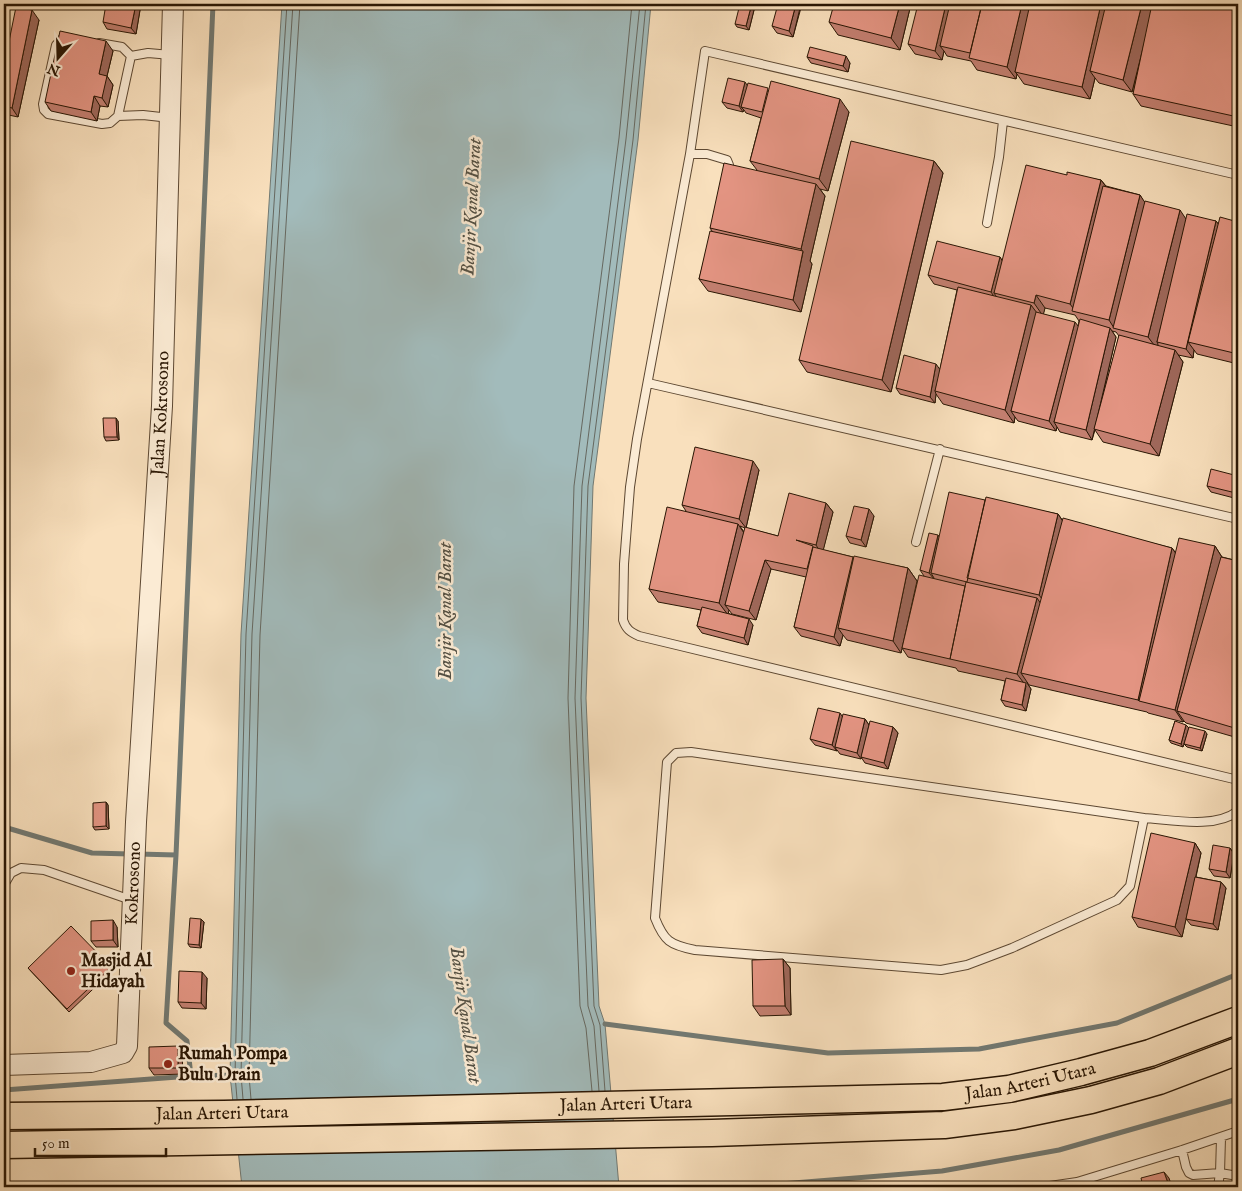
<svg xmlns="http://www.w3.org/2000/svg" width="1242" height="1191" viewBox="0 0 1242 1191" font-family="'IM FELL English',serif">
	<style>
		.water { fill: #a2bbbb; stroke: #727972 }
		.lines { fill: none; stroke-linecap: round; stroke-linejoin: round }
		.shore { stroke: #666860; stroke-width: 1 }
		.stream { stroke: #727972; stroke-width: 5 }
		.service-casing { stroke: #5d4832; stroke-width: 10 }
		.tertiary-casing { stroke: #5d4832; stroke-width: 22 }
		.trunk-casing { stroke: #291604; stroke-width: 29 }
		.service { stroke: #fbebd4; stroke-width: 8 }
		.tertiary { stroke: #fbebd4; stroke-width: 20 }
		.trunk { stroke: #f9e0bd; stroke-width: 26 }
		.wall { fill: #c37f70; stroke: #291604; fill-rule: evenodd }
		.shaded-wall { fill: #9f685b; stroke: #291604 }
		.building { fill: #e39482; stroke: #291604 }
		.poi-dot { fill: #8f2418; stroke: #fbebd4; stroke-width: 2 }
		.labels { text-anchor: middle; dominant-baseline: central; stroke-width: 5; stroke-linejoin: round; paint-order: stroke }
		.street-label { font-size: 18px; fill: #291604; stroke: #fbebd4 }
		.poi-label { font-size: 18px; font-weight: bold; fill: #291604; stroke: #fbebd4; text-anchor: start }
		.water-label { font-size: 19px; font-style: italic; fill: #535044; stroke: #fbebd4 }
	</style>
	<rect width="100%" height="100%" fill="#f9e0bd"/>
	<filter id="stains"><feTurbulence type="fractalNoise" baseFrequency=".004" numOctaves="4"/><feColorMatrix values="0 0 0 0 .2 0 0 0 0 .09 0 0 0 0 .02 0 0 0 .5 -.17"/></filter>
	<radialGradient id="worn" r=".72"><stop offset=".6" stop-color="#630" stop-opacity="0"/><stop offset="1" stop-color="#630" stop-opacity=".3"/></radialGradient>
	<!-- water -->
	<path class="water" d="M282 4H651L638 140 593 486 586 698 599 1006 605 1024 619 1187H242L230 1075 241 634Z"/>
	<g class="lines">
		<!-- shore -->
		<path class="shore" d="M592 1091 586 1028 580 1006 568 698 574 486 619 138 632 4
			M599 1091 594 1026 588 1006 575 698 582 486 626 139 640 4
			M605 1091 600 1025 594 1006 581 698 588 486 633 140 646 4
			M237 1099 235 1075 246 634 287 4
			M243 1099 241 1075 252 634 293 4
			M251 1099 249 1076 260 635 300 4"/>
		<!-- stream -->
		<path class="stream" d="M213 4 176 855 166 1023 187 1041 191 1076 236 1075
			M4 827 92 853 130 854
			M138 854 176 855
			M605 1024 828 1053 979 1049 1117 1023 1238 974
			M4 1090 191 1076
			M742 1187 942 1171 1059 1150 1238 1099"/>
		<!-- service casing -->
		<g class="service-casing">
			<path id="service" d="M63 38 56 45 43 104 44 110 48 114 102 124 110 123 118 116
				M99 43 122 47 131 56
				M170 118 143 115 118 116 131 56 148 53 171 55
				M690 154H707L727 160 729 165 728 172
				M1238 175 705 51 690 154 637 439 630 487 624 564 623 620C626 629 630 632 639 636L1238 780
				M987 223 999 157 1003 121
				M648 383 1238 519
				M916 542 940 449
				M1144 818 1130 886 1117 900 1012 948 967 965 941 970 695 950C670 945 664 941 655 918L667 762 676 753 691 752 1144 818C1173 820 1215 829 1238 811
				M4 885 11 873 21 868 44 870 131 900
				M1182 1150 1186 1167 1189 1173 1193 1175 1220 1173 1238 1176
				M1043 1187 1077 1182 1182 1150 1238 1131
				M1218 1187 1220 1173 1221 1138"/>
		</g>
		<!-- tertiary casing -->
		<g class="tertiary-casing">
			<g id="tertiary">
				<path id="s1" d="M4 1065 91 1062 123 1053 127 1046 136 822 162 406 173 4"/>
			</g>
		</g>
		<!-- trunk casing -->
		<g class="trunk-casing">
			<g id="trunk">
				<path id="s2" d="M4 1116 224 1114 943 1097 1009 1089 1081 1072 1150 1053 1238 1020"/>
				<path d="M4 1145 712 1133 944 1125 1014 1116 1091 1100 1159 1081 1238 1051"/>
			</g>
		</g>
		<!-- service -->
		<use href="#service" class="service"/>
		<!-- tertiary -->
		<use href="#tertiary" class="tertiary"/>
		<!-- trunk -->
		<use href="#trunk" class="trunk"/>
	</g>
	<!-- wall -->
	<path class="wall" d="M141 4 136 34 107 29 103 22Z
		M802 4 793 37 777 33 772 26Z
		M911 4 900 50 838 35 829 22Z
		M1238 4V127L1141 106 1133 94 1141 56 1132 92 1099 83 1095 78 1090 99 1024 84 1017 74 1016 79 977 70 971 61 947 56 944 51 942 60 915 54 908 44Z
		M754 10 749 30 737 27 735 24Z
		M39 20 18 117 4 114V66Z
		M113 51 107 76 113 85 108 107 100 106 97 121 51 111 45 102Z
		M807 57 850 63 848 72 811 63Z
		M747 86 849 112 828 191 820 189 825 196 810 261 812 264 801 312 708 291 699 279 712 231 710 228 757 170 750 161 761 118 746 113 744 110 743 112 727 108 722 102Z
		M934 161 943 173 891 392 807 372 799 360Z
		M1067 175 1101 180 1106 186 1140 195 1144 202 1186 219 1216 221 1218 224 1238 222V364L1197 354 1194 350 1193 358 1178 355 1183 362 1159 456 1103 442 1095 430 1092 440 1060 432 1057 427 1056 431 1018 421 1015 417 1014 423 943 404 936 394 935 403 900 394 896 388 940 369 957 290 934 284 928 275 1000 257 1002 261ZM1045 308 1075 315 1079 321 1078 326 1043 314ZM1112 331 1116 332 1119 336 1096 424 1116 337Z
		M118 421 119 440 106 441 104 437Z
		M759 470 746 528 778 536 826 503 833 512 823 550 853 557 908 568 917 581 924 576 920 570 939 537 985 500 1058 514 1063 521 1172 548 1175 552 1215 546 1222 557 1238 561V738L1186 723 1184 721 1183 722 1148 713 1147 712 1029 685 1027 682V683L1031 689 1026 711 1005 706 1001 700 1005 681 958 671 956 668 908 657 902 648 901 653 847 640 843 635 840 646 801 636 794 627 806 577 771 569 756 620 732 614 729 610 728 613 753 625 748 645 702 633 697 626 701 610 658 602 649 589 686 511 682 505ZM740 526 745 528 744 532Z
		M1238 476V499L1211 492 1207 486Z
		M874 516 866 547 850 543 846 536Z
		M843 717 865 719 869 725 893 727 898 733 888 769 865 763 861 757V759L840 754 837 750V751L815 745 810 739Z
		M1175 721 1183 747 1171 743 1169 740Z
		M1207 734 1202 751 1187 747 1184 744Z
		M106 802 108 805 109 829 95 830 93 827Z
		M1195 843 1201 853 1196 877 1221 882 1226 888 1218 930 1191 925 1186 919 1189 904 1182 937 1138 927 1132 917Z
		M1230 848 1234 854 1230 878 1214 876 1209 869Z
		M204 922 201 948 190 947 188 944Z
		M117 927 118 947H96L91 941Z
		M783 959 790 968 791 1015 760 1016 753 1006Z
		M111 967 113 970 69 1012 28 968Z
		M207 978 206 1009 182 1008 178 1002Z
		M178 1046 182 1053 183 1074 154 1075 149 1068Z"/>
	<!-- shaded-wall -->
	<path class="shaded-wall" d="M136 4H141L136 34 131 28Z
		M796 4H801L793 37 789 31Z
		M900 4H911L900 50 891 38Z
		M946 4H955L940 46 944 51 942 60 935 51Z
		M1022 4H1034L1015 72 1017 74 1016 79 1007 67Z
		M1101 4H1112L1090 71 1095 78 1090 99 1082 87Z
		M1142 4H1154L1132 92 1123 80Z
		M751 7 754 10 749 30 746 26Z
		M32 10 39 20 18 117 12 108Z
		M106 41 113 51 107 76 113 85 108 107 102 98 99 74Z
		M846 56 850 63 848 72 843 66Z
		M745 82 749 88 741 107 744 110 743 112 739 106Z
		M94 96 100 106 97 121 91 112Z
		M840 99 849 112 828 191 819 179Z
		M934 161 943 173 891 392 882 380Z
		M1101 180 1110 192 1076 312 1070 304Z
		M816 184 825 196 810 261 812 264 801 312 793 300 803 252 801 249Z
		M1140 195 1148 207 1114 328 1109 320Z
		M1180 210 1188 222 1157 342 1158 344 1157 349 1148 337Z
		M1216 221 1223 230 1188 342 1194 350 1193 358 1186 349Z
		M1000 257 1006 267 994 293 998 299 997 301 991 292Z
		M1036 295 1045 308 1043 316 1034 303Z
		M1031 305 1040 317 1011 411 1015 417 1014 423 1005 410Z
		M1075 322 1082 331 1054 422 1057 427 1056 431 1049 421Z
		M1110 328 1116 337 1092 440 1086 430Z
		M1175 350 1183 362 1159 456 1150 444Z
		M936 364 941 371 935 391 936 394 935 403 930 397Z
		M116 418 118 421 119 440 117 437Z
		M753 461 759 470 746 528 739 519Z
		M1237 489 1238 491V497L1236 493Z
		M826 503 833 512 822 555 816 545Z
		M869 509 874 516 866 547 861 540Z
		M1058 514 1066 526 1048 607 1039 595Z
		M738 524 746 536 725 605 729 610 728 615 719 603Z
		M938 535 942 541 931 573 934 578V579L929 573Z
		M1215 546 1223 559 1177 711 1184 721 1183 722 1175 710Z
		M1172 548 1181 561 1139 701 1138 700Z
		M853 557 844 629 838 628 843 635 840 646 834 637Z
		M765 560 771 569 756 620 749 611Z
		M908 568 917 581 901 653 893 641Z
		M1037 598 1045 610 1021 673 1027 682V683L1031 689 1026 711 1022 705 1026 686 1017 674Z
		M749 619 753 625 748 645 744 638Z
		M840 713 844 719 835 747 837 751 832 745Z
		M865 719 869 725 861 759 857 753Z
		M1186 725 1189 728 1183 747 1181 744Z
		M893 727 898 733 888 769 884 763Z
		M1205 731 1207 734 1202 751 1200 748Z
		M106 802 108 805 109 829 106 826Z
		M1195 843 1201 853 1182 937 1175 927Z
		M1230 848 1234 854 1230 878 1226 872Z
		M1221 882 1226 888 1218 930 1213 924Z
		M201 919 204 922 201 948 199 945Z
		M113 920 117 927 118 947 113 940Z
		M783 959 790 968 791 1015 785 1006Z
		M202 972 207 978 206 1009 201 1003Z
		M178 1046 182 1053 183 1074 178 1068Z
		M1164 1172 1169 1178 1172 1187H1170L1169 1186Z"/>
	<!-- building -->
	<path class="building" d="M106 4H136L131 28 103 22Z
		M740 4 751 7 746 26 735 24Z
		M778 4H796L789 31 772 26Z
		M834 4H900L891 38 829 22Z
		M918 4H946L935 51 908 44Z
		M950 4H982L970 53 940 46Z
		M982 4H1022L1007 67 969 58Z
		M1030 4H1101L1082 87 1015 72Z
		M1106 4H1142L1123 80 1090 71Z
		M1152 4H1238V117L1133 94Z
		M16 7 32 10 12 108 4 106V66Z
		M60 31 106 41 99 74 107 76 102 98 94 96 91 112 45 102Z
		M810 47 846 56 843 66 807 57Z
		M728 78 745 82 739 106 722 102Z
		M771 81 840 99 819 179 750 161Z
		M748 83 768 88 762 112 741 107Z
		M851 141 934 161 882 380 799 360Z
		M724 163 816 184 801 249 710 228Z
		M1026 165 1067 175V172L1101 180 1070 304 1036 295 1034 303 994 293Z
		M1103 186 1140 195 1109 320 1072 311Z
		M1145 201 1180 210 1148 337 1113 328Z
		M1187 214 1216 221 1186 349 1157 342Z
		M1220 217 1238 222V354L1188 342Z
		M710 231 803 251 793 300 699 279Z
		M937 241 1000 257 991 292 928 275Z
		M958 287 1031 305 1005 410 935 391Z
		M1036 312 1075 322 1049 421 1011 411Z
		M1080 319 1110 328 1086 430 1054 422Z
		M1119 335 1175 350 1150 444 1094 429Z
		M904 355 936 364 930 397 896 388Z
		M103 418H116L117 437H104Z
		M695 447 753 461 739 519 682 505Z
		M1211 469 1238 476 1235 487 1237 489 1236 493 1207 486Z
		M1238 476V488L1235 487Z
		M949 492 985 500 967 582 931 573Z
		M789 493 826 503 816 545 796 540 813 546 807 569 765 560 749 611 725 605 745 527 778 536Z
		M986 497 1058 514 1039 595 967 578Z
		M854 506 869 509 861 540 846 536Z
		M667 507 738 524 719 603 649 589Z
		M1063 518 1172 548 1138 700 1021 673Z
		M929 533 938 535 929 573 920 570Z
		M1179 538 1215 546 1175 710 1139 701Z
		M813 547 853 557 834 637 794 627Z
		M854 556 908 568 893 641 838 628Z
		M1221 557 1238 561V729L1177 711Z
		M919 575 965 586 950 659 902 648Z
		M966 582 1037 598 1017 674 950 659Z
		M702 607 749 619 744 638 697 626Z
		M1006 678 1026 683 1022 705 1001 700Z
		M818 708 840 713 832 745 810 739Z
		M843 714 865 719 857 753 835 747Z
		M870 721 893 727 884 763 861 757Z
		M1175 721 1186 725 1181 744 1169 740Z
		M1189 727 1205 731 1200 748 1184 744Z
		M106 802V826L93 827V803Z
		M1151 833 1195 843 1175 927 1132 917Z
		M1213 845 1230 848 1226 872 1209 869Z
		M1195 877 1221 882 1213 924 1186 919Z
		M190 918 201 919 199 945 188 944Z
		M113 920V940L91 941V921Z
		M71 926 111 967 67 1009 28 968Z
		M783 959 785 1006H753L752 960Z
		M179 971 202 972 201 1003 178 1002Z
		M178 1046V1068H149V1047Z
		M1164 1172 1169 1186 1165 1187H1143L1141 1178Z
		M664 1183V1187H643V1185Z"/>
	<!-- markers -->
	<g class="poi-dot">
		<circle cx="71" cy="971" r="5"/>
		<circle cx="168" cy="1064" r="5"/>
	</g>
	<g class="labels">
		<!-- street labels -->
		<g class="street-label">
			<text stroke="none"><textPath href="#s1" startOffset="762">Jalan Kokrosono</textPath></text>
			<text stroke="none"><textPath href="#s1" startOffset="291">Kokrosono</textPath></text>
			<text stroke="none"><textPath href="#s2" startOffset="1028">Jalan Arteri Utara</textPath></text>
			<text stroke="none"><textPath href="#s2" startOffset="622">Jalan Arteri Utara</textPath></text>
			<text stroke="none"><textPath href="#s2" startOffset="218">Jalan Arteri Utara</textPath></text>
		</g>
		<!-- poi labels -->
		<g class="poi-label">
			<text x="81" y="961">Masjid Al<tspan x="81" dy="21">Hidayah</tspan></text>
			<text x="178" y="1054">Rumah Pompa<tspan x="178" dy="21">Bulu Drain</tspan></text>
		</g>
		<!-- water labels -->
		<g class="water-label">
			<text transform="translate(472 207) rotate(-87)">Banjir Kanal Barat</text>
			<text transform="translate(446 611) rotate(-90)">Banjir Kanal Barat</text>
			<text transform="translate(465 1015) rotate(82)">Banjir Kanal Barat</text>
		</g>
	</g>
	<!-- margin -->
	<rect width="1242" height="1191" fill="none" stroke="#f9e0bd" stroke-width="20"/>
	<rect x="5" y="5" width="1232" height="1181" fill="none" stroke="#291604" stroke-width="2.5"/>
	<rect x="10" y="10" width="1222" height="1171" fill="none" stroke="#291604"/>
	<!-- north arrow -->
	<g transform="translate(58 58) rotate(200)" stroke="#fbebd4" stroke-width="4" paint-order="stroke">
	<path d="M0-4L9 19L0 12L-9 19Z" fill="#291604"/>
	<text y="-8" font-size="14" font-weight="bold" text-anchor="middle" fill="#291604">N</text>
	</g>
	<!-- scale -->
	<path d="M35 1148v8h131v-8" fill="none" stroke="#291604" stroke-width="2.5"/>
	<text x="42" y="1148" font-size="15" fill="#291604" stroke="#fbebd4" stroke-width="4" paint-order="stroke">50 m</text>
	<rect width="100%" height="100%" filter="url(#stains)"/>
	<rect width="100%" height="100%" fill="url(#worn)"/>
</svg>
